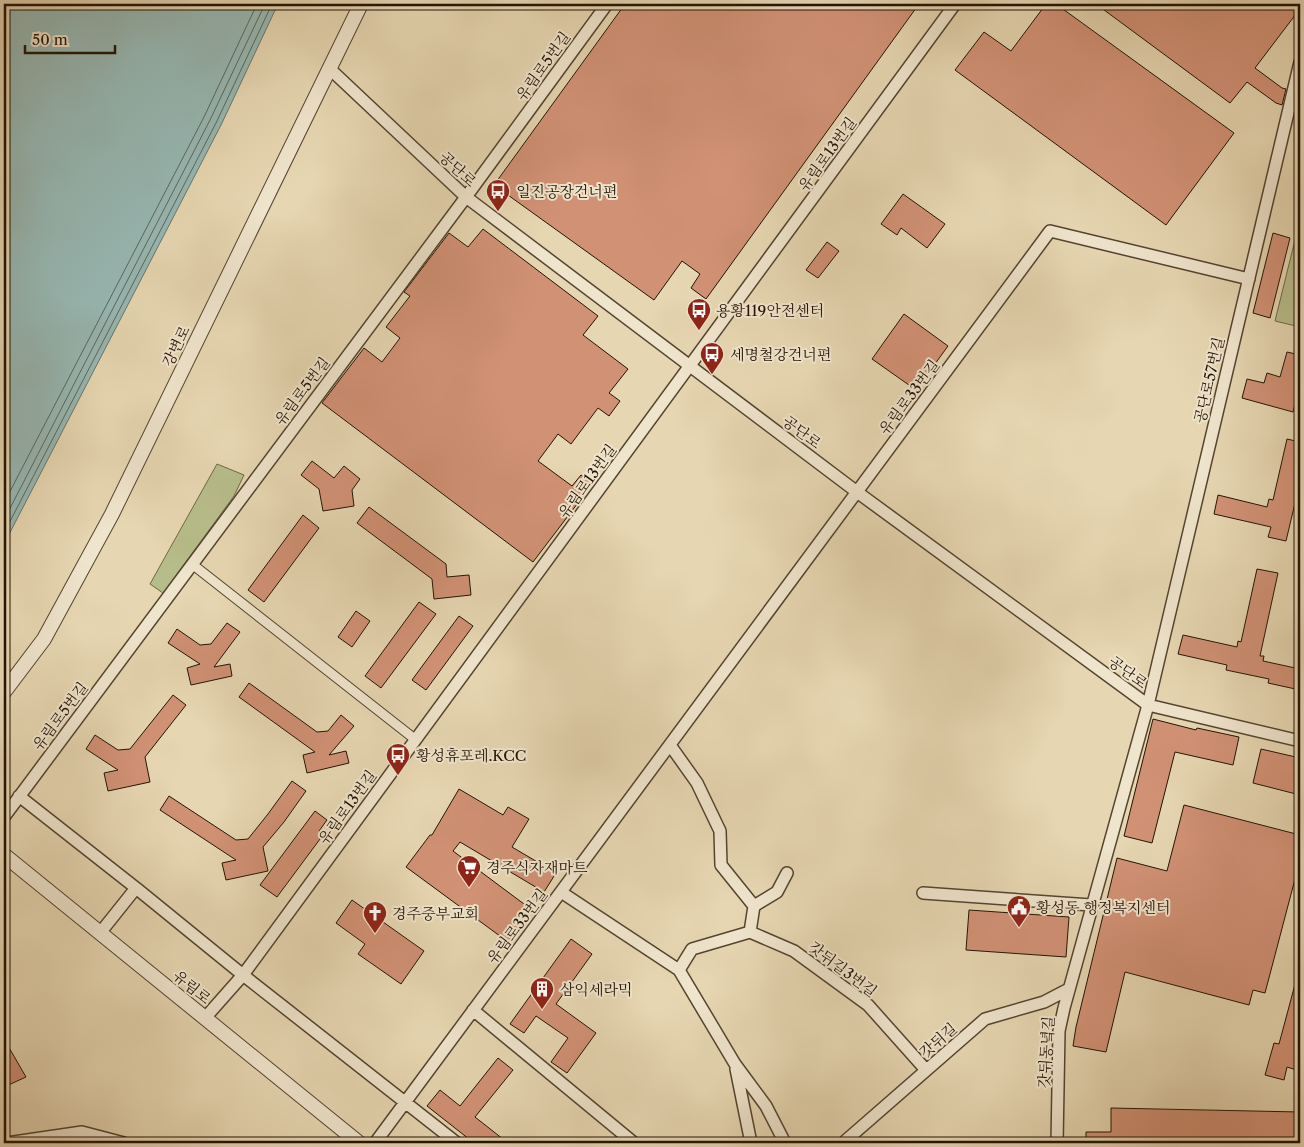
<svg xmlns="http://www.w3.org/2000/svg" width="1304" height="1147" viewBox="0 0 1304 1147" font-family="'Libre Caslon Text','Noto Serif KR',serif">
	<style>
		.green { fill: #b7bd8a; stroke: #6d6848 }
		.water { fill: #97b8b3; stroke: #69766d }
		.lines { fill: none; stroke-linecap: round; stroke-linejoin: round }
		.shore { stroke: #5d665c; stroke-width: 1 }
		.building { fill: #d19175; stroke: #231305 }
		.pedestrian-casing { stroke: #544430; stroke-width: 11 }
		.minor-casing { stroke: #544430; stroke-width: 14 }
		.tertiary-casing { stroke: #544430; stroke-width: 16 }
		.pedestrian { stroke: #efe4cc; stroke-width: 9 }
		.minor { stroke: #efe4cc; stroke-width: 11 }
		.tertiary { stroke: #efe4cc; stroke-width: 14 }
		.labels { text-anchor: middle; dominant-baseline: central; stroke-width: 4; stroke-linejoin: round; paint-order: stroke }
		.street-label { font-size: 15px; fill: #231305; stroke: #efe4cc }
		.poi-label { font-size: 15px; fill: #231305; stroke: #efe4cc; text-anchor: start }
	</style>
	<rect width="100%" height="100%" fill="#e6d6b1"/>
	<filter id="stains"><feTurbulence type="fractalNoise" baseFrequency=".004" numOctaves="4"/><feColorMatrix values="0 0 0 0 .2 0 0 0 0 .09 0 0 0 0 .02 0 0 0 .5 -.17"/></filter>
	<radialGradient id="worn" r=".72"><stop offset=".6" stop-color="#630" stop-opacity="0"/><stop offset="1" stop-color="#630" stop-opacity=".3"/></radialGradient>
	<!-- green -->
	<path class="green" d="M1295 240 1300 241V327L1275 321Z
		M217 464 244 475 234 496 163 593 150 584Z"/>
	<!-- water -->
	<path class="water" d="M4 4H278L221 125 4 544Z"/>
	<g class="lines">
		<!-- shore -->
		<path class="shore" d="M4 503 204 117 257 4
			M4 520 210 120 265 4
			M4 533 216 123 272 4"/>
	</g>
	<!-- building -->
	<path class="building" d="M625 4H919L706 299 691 288 700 274 682 261 654 300 494 185Z
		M1046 4H1056L1234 133 1166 225 955 70 984 32 1011 51Z
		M1096 4H1291L1299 10 1255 68 1282 88 1286 89 1282 105 1276 103 1247 82 1230 103Z
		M903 194 945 224 927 248 901 228 897 235 881 224Z
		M483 229 598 316 583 335 628 369 609 393 620 401 609 416 598 408 571 444 558 434 538 461 572 486 581 475 591 482 582 494 584 495 533 562 322 403 364 348 382 362 400 338 386 327 410 296 404 292 449 233 468 247Z
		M1273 233 1290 238 1270 318 1253 313Z
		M827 242 839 251 818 278 806 270Z
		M904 314 948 346 916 390 872 359Z
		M1287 352 1300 355V385L1293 412 1242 398 1247 379 1264 383 1267 373 1280 377Z
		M1287 439 1300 442V482L1286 541 1268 537 1271 527 1214 514 1218 495 1267 507 1269 499 1273 500Z
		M312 461 334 478 344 466 360 479 352 490 354 506 323 511 319 489 301 475Z
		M369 507 446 564 447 577 469 575 471 595 434 599 432 579 357 523Z
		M303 515 319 528 264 602 248 590Z
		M1257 569 1278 573 1260 656H1264L1263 661 1300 669V690L1268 683 1269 679 1226 670 1227 665 1178 654 1183 635 1237 647 1238 641 1241 642Z
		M419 602 436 614 381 688 365 676Z
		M356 611 370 621 352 647 338 637Z
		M459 616 473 626 426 690 412 680Z
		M227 623 240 632 214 667 230 664 232 676 191 685 187 668 200 664 168 643 177 629 200 645 211 644Z
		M249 683 317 732 328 731 341 715 354 726 329 755 346 751 349 763 307 773 303 755 315 752 239 697Z
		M173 695 186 705 145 757 150 782 108 791 104 773 118 770 86 749 95 735 118 750 130 749Z
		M1153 719 1196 730 1197 728 1239 737 1233 765 1175 752 1152 843 1124 836Z
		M1261 749 1300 758V795L1253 783Z
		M292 781 306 791 284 822 263 847 268 871 226 880 222 863 236 860 160 810 169 796 236 840 248 839 268 814Z
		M459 789 503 815 508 807 529 819 512 847 556 873 544 892 460 842 453 851 532 910 508 942 406 867 430 835H432Z
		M1184 805 1300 835V860L1265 993 1253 990 1249 1005 1125 972 1106 1052 1073 1046 1076 1027 1117 858 1167 871Z
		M315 811 327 820 319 831 323 835 277 897 260 885Z
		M352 900 424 951 401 984 358 954 365 944 336 923Z
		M969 910 1069 917 1066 957 966 950Z
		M571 939 592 954 556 1004 596 1033 567 1073 551 1062 568 1038 536 1016 524 1033 510 1024Z
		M1297 977H1300V1071L1287 1067 1284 1080 1265 1075 1274 1043 1279 1044Z
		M4 1039 26 1077 4 1087Z
		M498 1058 513 1070 475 1117 508 1143H474L427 1106 440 1090 460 1106Z
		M1111 1108 1300 1112V1143H1086V1132H1111Z"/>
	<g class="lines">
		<!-- pedestrian casing -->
		<g class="pedestrian-casing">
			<path id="pedestrian" d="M192 564 416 740"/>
		</g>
		<!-- minor casing -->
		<g class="minor-casing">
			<path id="minor" d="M330 69 466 197 857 492 1148 705 1300 741
				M670 745 697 783 720 831 721 865 754 906
				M19 796 136 888
				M4 817 466 197 607 4
				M561 892 679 970 735 1064 766 1106 785 1143
				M923 893 1091 905
				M750 932 754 906 777 892 787 873
				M100 933 136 888 243 975 457 1143
				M679 970 692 949 750 932 794 951 868 1005 926 1070
				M473 1010 634 1143
				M205 1018 243 975 955 4
				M736 1069 751 1143
				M7 1143 82 1132 124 1143
				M375 1143 1050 231 1249 279
				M843 1143 985 1019 1044 1002 1069 989
				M1057 1143 1059 1031 1064 1008 1148 705 1300 62"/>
		</g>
		<!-- tertiary casing -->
		<g class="tertiary-casing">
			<path id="tertiary" d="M4 692 44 639 112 514 361 4
				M4 855 359 1143"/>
		</g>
		<!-- pedestrian -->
		<use href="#pedestrian" class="pedestrian"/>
		<!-- minor -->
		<use href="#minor" class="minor"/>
		<!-- tertiary -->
		<use href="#tertiary" class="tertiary"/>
	</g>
	<!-- icons -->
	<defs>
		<g id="bus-pin" transform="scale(1.25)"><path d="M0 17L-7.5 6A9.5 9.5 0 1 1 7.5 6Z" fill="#8f2418" stroke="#efe4cc"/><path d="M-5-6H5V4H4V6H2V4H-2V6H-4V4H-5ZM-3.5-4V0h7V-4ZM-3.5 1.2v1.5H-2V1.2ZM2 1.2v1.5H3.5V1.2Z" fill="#fff"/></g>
		<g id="supermarket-pin" transform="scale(1.25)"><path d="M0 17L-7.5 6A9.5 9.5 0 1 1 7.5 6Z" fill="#8f2418" stroke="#efe4cc"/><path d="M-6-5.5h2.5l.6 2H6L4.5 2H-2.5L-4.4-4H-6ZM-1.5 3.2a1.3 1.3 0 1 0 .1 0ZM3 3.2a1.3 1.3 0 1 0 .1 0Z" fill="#fff"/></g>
		<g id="civic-pin" transform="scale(1.25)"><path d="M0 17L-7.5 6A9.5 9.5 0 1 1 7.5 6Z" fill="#8f2418" stroke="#efe4cc"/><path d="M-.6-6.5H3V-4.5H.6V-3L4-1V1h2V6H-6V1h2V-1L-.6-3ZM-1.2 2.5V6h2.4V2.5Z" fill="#fff"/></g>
		<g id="church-pin" transform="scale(1.25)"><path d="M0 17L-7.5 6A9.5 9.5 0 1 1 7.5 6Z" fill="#8f2418" stroke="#efe4cc"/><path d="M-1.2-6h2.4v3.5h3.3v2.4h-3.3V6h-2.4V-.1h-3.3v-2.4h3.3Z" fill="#fff"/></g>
		<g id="building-pin" transform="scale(1.25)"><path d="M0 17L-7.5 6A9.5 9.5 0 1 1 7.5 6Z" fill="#8f2418" stroke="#efe4cc"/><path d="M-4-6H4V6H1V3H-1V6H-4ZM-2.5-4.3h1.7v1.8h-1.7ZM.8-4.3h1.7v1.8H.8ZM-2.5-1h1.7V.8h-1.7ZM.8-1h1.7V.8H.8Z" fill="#fff"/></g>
	</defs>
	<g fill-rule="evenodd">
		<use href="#bus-pin" x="498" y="191"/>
		<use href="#bus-pin" x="699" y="310"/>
		<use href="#bus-pin" x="712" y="354"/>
		<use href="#bus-pin" x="398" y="755"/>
		<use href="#supermarket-pin" x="469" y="867"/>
		<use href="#civic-pin" x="1019" y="907"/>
		<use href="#church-pin" x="375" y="913"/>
		<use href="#building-pin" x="542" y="989"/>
	</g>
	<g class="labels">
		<!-- street labels -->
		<g class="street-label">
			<text transform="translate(543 66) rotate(-54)">유림로5번길</text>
			<text transform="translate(827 154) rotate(-54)">유림로13번길</text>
			<text transform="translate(458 169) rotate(43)">공단로</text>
			<text transform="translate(176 346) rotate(-64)">강변로</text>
			<text transform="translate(1209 380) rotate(-77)">공단로57번길</text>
			<text transform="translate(302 391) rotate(-53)">유림로5번길</text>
			<text transform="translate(909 397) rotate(-53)">유림로33번길</text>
			<text transform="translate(802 432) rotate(37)">공단로</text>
			<text transform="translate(587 481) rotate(-54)">유림로13번길</text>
			<text transform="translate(1128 672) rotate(36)">공단로</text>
			<text transform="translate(60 716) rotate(-53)">유림로5번길</text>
			<text transform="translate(347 807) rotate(-54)">유림로13번길</text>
			<text transform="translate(517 926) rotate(-53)">유림로33번길</text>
			<text transform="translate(843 969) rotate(37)">갓뒤길3번길</text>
			<text transform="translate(192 987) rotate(39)">유림로</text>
			<text transform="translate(938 1040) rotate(-41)">갓뒤길</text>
			<text transform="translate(1046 1052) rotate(-86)">갓뒤동녘길</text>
		</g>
		<!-- poi labels -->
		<g class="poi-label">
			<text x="516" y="191">일진공장건너편</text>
			<text x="716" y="310">용황119안전센터</text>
			<text x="730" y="354">세명철강건너편</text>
			<text x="416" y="755">황성휴포레.KCC</text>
			<text x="486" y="867">경주식자재마트</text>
			<text x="1036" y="907">황성동 행정복지센터</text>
			<text x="392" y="913">경주중부교회</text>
			<text x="560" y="989">삼익세라믹</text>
		</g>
	</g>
	<!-- margin -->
	<rect width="1304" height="1147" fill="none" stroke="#e6d6b1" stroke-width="20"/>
	<rect x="5" y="5" width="1294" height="1137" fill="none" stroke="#231305" stroke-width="2.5"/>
	<rect x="10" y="10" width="1284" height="1127" fill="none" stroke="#231305"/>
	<!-- scale -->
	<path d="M25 45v8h90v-8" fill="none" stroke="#231305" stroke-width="2.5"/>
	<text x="32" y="45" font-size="15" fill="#231305" stroke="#efe4cc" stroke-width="4" paint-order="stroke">50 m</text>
	<rect width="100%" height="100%" filter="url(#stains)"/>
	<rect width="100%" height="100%" fill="url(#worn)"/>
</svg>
